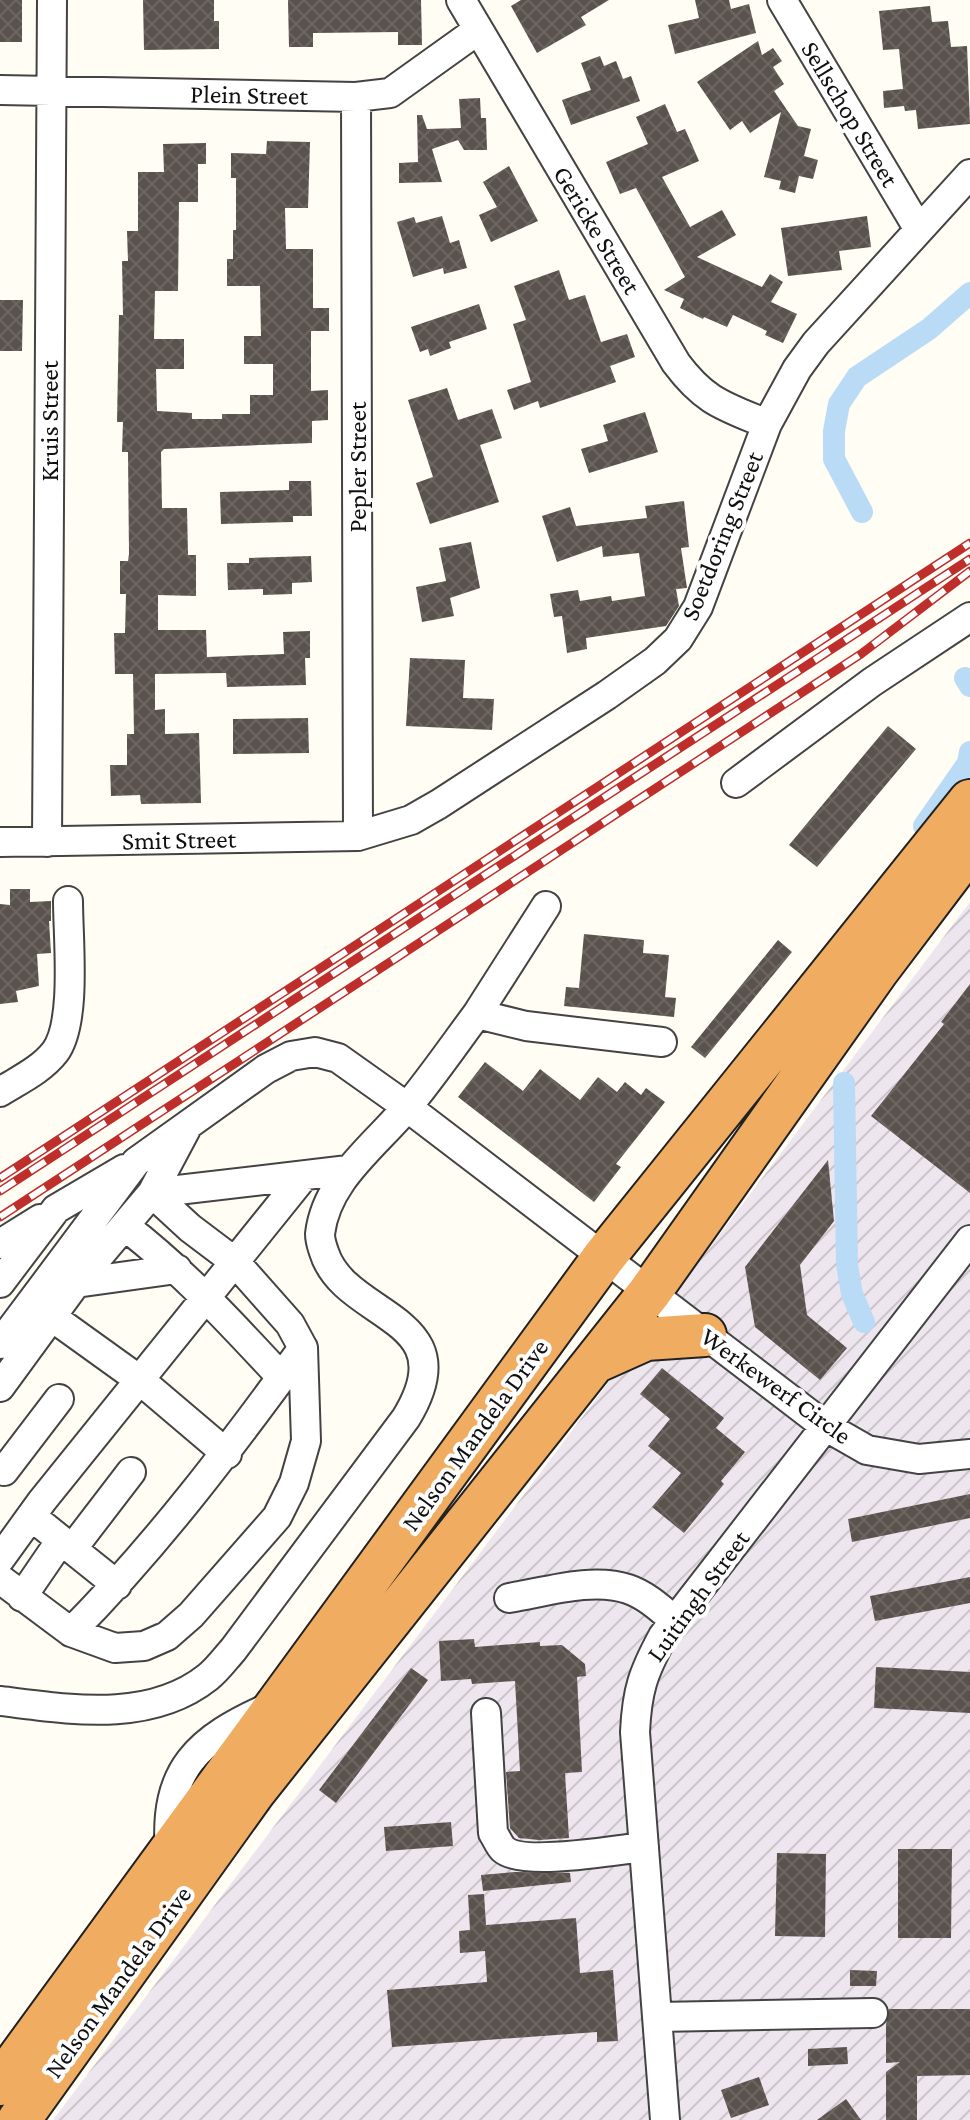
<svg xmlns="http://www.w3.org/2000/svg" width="970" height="2120" viewBox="0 0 970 2120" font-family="'Crimson Pro',serif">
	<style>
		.industrial { fill: url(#industrial-furrows) }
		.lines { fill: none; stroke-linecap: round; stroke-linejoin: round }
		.canal { stroke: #badbf5; stroke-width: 22 }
		.building { fill: url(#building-cross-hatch) }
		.minor-casing { stroke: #434343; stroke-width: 32 }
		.highway-casing { stroke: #212121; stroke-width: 46 }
		.minor { stroke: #fff; stroke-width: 28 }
		.highway { stroke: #f0ac61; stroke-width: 42 }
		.rail-casing { stroke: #be2e2b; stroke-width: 9 }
		.rail { stroke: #fff; stroke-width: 6; stroke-dasharray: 18; stroke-linecap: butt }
		.labels { text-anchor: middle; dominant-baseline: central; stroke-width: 8; stroke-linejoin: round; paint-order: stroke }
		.street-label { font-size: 26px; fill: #101010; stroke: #fff }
	</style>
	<defs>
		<pattern id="industrial-furrows" width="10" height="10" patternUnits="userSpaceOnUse" patternTransform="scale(2)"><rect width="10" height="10" fill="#eee6ee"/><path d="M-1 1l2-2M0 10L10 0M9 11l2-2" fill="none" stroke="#cbc4cb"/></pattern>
		<pattern id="building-cross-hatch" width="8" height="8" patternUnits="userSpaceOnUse" patternTransform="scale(2)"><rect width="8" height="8" fill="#59524d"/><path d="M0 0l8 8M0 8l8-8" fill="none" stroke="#6c6662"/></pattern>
	</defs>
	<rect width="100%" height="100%" fill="#fffdf4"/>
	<!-- industrial -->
	<path class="industrial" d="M970 902V2120H53Z"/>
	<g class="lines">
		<!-- canal -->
		<path class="canal" d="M862 512 834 459V431L839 404 857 377 929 329 970 293
			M965 678 970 686
			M924 826 968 763 970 752
			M844 1083 847 1265 852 1294 864 1322"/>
	</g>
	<!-- building -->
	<path class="building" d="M0 0H22V42H0Z
		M143 0H214V21H219V49L144 50Z
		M288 0H421L422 45H398V32L313 33V47H289Z
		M521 0H609L581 17 586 25 537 53 511 6Z
		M695 0H729L731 9 749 4 756 33 675 54 668 25 699 18Z
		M930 6 932 22 948 21 951 47 967 46 970 124 918 129 916 110 905 111 904 106 884 108 883 91 903 89 899 49 883 50 879 11Z
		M758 41 762 55 773 48 782 61 773 67 784 84 774 91 798 126 811 129 804 156 818 160 813 179 799 176 795 193 779 189 781 181 764 177 781 112 750 133 742 121 730 130 697 82Z
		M600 56 604 66 616 61 623 79 631 76 640 101 571 125 562 100 591 90 581 63Z
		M480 98 481 118H486L487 150H464L458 140 432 149 442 182 399 183V163L418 162 417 115H422L427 129 461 128 459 99Z
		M665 104 677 132 685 129 699 161 662 177 690 227 722 210 736 235 697 257 762 287 770 274 783 282 771 302 797 314 783 343 765 335 767 331 733 315 727 327 704 317 703 319 680 308 684 299 664 290 685 277 636 188 620 194 606 162 648 144 636 117Z
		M267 141 310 142 308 208H285L286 249H313V308H329V331H311V391L328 390V420L312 421V443L164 449 161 452 162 508H187L188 555H196V596L158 595V630H206L207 657 284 654 283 632 310 631V658H305L306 685 227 687 226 673 155 674V710L165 709V734L199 733 201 803 141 804 140 795 111 796 110 765H127V734H134L133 674H115L114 633H125L126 594H120V561H128L129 554 128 452H122L123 422H117L119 315H123L122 261H128L127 231H138V172H164L163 144 206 143V164H198V202H179L178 291H155L154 339H184V369H156L157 411 192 413V419H222V414H250V395H273V364H244V336H261L260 286H227V259H233V230H236V178H231V153L266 154Z
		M509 166 538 221 491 242 479 215 497 207 483 182Z
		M442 216 450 243 459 240 467 268 444 274 443 268 413 277 397 222 414 217 416 223Z
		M867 216 871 247 839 251 842 270 788 276 781 228Z
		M559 270 569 300 585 295 601 342 627 334 635 357 610 366 616 382 540 408 538 401 514 410 507 390 531 382 513 324 526 320 514 286Z
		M0 300H23L22 351H0Z
		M479 304 487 329 449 342 451 348 430 356 428 349 420 352 411 327Z
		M447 388 458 420 492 409 502 438 480 445 499 502 430 524 416 483 433 477 408 400Z
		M645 412 658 452 589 473 581 449 608 441 603 425Z
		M289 481H311L312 516H293V522L221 524 220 492 289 490Z
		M684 501 689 547 681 548 687 588 676 589 679 606 666 626 586 638 587 649 567 653 562 616 554 617 550 594 578 590 580 601 611 596 612 601 645 596 639 553 603 557 602 546 557 562 542 516 570 507 576 526 647 518 645 506Z
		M471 542 480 588 450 598 454 616 422 622 416 587 446 581 439 548Z
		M311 556 312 582 292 583V594L263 595V589L228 590 227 563H249V558Z
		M410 658 465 660 463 698 494 699 492 730 406 726Z
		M308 718 309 753 233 754V719Z
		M888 726 916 749 817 867 789 845Z
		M10 889H30V902L51 901V921H49L51 953 37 954 39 986 16 991 18 1002 0 1004V904L10 905Z
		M584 934 644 940 643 953 669 955 665 997 676 998 674 1017 564 1006 566 987 579 988Z
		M778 940 792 952 705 1058 691 1047Z
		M970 984V1193L871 1116 944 1024 941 1022Z
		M485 1062 523 1091 540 1069 580 1100 598 1077 617 1092 625 1082 641 1095 646 1088 665 1102 616 1164 621 1167 594 1202 458 1097Z
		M828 1160 834 1221 800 1265 807 1315 847 1348 820 1380 755 1327 745 1267Z
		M662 1368 724 1418 716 1428 745 1452 721 1481 724 1484 684 1533 652 1507 681 1473 648 1446 670 1419 640 1394Z
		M970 1494V1518L852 1542 848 1519Z
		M970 1577V1603L875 1621 870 1596Z
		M474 1639 475 1647 540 1642V1646L562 1645 585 1664 586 1676 577 1677 582 1772 565 1773 569 1838 539 1840 519 1838 510 1828 506 1772 520 1771 515 1681 472 1684 471 1679 441 1681 439 1641Z
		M876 1667 970 1672V1713L874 1708Z
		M411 1668 428 1680 336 1803 319 1790Z
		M451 1822 453 1846 386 1851 384 1827Z
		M898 1849H952L951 1938H898Z
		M777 1853 826 1854 825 1937 775 1936Z
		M515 1872 570 1873 571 1882 483 1891 481 1875Z
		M484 1894 486 1925 576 1918 580 1973 613 1970 618 2041 597 2042V2032L392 2047 387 1990 487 1982 485 1951 460 1953 459 1931 470 1930 468 1895Z
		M850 1970 877 1971 876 1986H850Z
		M889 2009H970V2075L917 2076V2120H886V2072L900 2062 886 2063V2024Z
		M847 2047 848 2064 808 2066V2049Z
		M759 2077 769 2105 731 2118 721 2090Z
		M846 2099 861 2120H817Z"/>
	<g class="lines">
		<!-- minor casing -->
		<g class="minor-casing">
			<path id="minor" d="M461 0 676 363C705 402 724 406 767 424
				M782 0 918 228
				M0 90 356 97 390 93 478 30
				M356 97 358 836
				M736 783 872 682 970 617
				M0 842 358 836 411 820 439 804 607 695 655 661 678 639 698 607 767 424 797 369 816 343 970 174
				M47 842 52 0
				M477 1014 546 906
				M0 1092C19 1080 41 1070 55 1052 77 1023 68 939 68 901
				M152 1193 348 1170
				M126 1227C184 1272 232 1324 282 1378
				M0 1244 40 1219
				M0 1283 56 1209 124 1169
				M76 1283 177 1269
				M52 1317 141 1381 227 1454
				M0 1344 136 1162 266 1069 291 1056 315 1052 338 1058 407 1107 825 1426 867 1450 919 1459 970 1454
				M0 1387 76 1283 152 1193 186 1129
				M4 1471 59 1399
				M31 1516 117 1585
				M72 1549 131 1472
				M0 1559 42 1501 303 1177
				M0 1579 71 1632 115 1648 144 1646 167 1636 191 1615 277 1517 294 1483 306 1441 303 1348 290 1324 235 1262 190 1228 152 1193
				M22 1597 61 1540
				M509 1598C546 1592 592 1577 628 1589 646 1595 661 1609 675 1621
				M71 1632C158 1544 230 1448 303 1348
				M0 1701C68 1709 149 1724 208 1677 217 1670 225 1659 233 1650L406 1418C469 1315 345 1320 324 1252 322 1246 320 1241 320 1234 326 1180 375 1146 408 1106 432 1077 454 1045 477 1014L526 1026 662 1042
				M486 1713 493 1833C496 1837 499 1845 503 1849 522 1867 616 1850 644 1847
				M170 1853C163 1769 198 1739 270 1707
				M657 2017 873 2013
				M665 2120 635 1732C637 1690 643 1673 663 1636L970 1240"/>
		</g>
		<!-- highway casing -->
		<g class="highway-casing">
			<path id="highway" d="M599 1360 646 1339 705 1335
				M0 2084 604 1257 970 801
				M19 2120 253 1793 649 1293 877 971 970 848"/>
		</g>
		<!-- minor -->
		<use href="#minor" class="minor"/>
		<!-- highway -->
		<use href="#highway" class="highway"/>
		<!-- rail casing -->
		<g class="rail-casing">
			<path id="rail" d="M0 1178 970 543
				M0 1191 970 559
				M0 1217 861 654 970 571"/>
		</g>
		<!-- rail -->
		<use href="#rail" class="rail"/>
	</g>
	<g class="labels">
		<!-- street labels -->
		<g class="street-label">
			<text transform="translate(249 95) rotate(1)">Plein Street</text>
			<text transform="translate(850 114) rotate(59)">Sellschop Street</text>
			<text transform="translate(597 230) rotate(59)">Gericke Street</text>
			<text transform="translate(49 421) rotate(-90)">Kruis Street</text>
			<text transform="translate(357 467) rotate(-90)">Pepler Street</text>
			<text transform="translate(722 536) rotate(-68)">Soetdoring Street</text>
			<text transform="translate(179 840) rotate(-1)">Smit Street</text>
			<text transform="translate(776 1386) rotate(36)">Werkewerf Circle</text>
			<text transform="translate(475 1435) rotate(-54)">Nelson Mandela Drive</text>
			<text transform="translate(698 1596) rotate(-54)">Luitingh Street</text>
			<text transform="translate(118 1982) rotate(-54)">Nelson Mandela Drive</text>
		</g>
	</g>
</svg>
